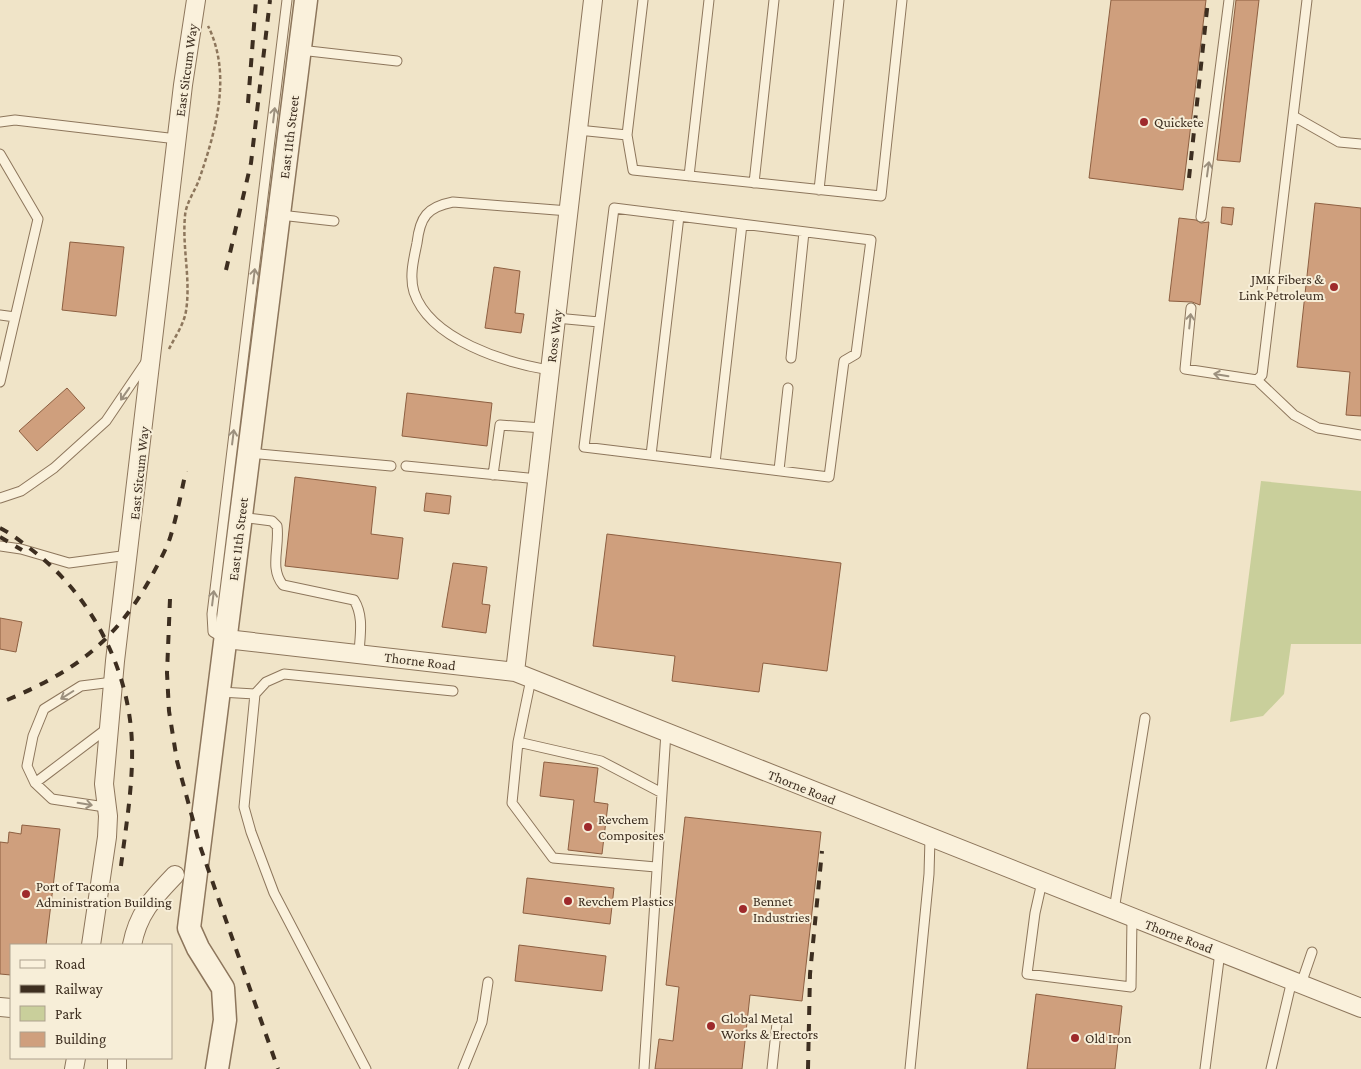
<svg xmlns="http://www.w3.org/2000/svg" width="1361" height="1069" viewBox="0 0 1361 1069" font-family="'Crimson Pro',serif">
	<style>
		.green { fill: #c9cf9b }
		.building { fill: #cf9f7d; stroke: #8d5f41 }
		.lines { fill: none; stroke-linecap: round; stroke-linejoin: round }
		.service-casing { stroke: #8d765c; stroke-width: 11 }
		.minor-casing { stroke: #8d765c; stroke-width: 20 }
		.tertiary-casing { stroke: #8d765c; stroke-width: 25 }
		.path { stroke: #8d765c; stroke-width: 2.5; stroke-dasharray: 4 2.5; stroke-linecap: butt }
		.service { stroke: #faf1dc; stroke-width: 9 }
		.minor { stroke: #faf1dc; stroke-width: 18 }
		.tertiary { stroke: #faf1dc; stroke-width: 22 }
		.rail { stroke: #3d2e20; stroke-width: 4; stroke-dasharray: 9 9; stroke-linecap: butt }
		.oneway { stroke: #9c907e }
		.poi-dot { fill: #9e2a2b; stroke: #f7eed8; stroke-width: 2 }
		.labels { text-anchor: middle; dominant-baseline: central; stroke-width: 4; stroke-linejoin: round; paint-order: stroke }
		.street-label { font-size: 14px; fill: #3d2e20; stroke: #f7eed8 }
		.poi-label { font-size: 14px; fill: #3d2e20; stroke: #f7eed8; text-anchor: start }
	</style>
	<rect width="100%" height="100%" fill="#f0e4c8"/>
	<!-- green -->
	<path class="green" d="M1261 481 1361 491V644H1291L1284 694 1263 716 1230 722Z"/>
	<!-- building -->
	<path class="building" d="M1111 0H1206L1183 190 1089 178Z
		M1236 0H1259L1240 162 1217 160Z
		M1315 203 1361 208V416L1346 415 1350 372 1297 367Z
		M1222 207 1234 208 1232 225 1221 223Z
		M1179 218 1196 220 1201 223 1209 222 1200 305 1192 302 1169 301Z
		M70 242 124 247 116 316 62 310Z
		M494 267 520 271 515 313 524 314 521 333 485 328Z
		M67 388 85 408 37 451 19 431Z
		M407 393 492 403 487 446 402 436Z
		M295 477 376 487 371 534 403 538 398 579 285 566Z
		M426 493 451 496 449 514 424 511Z
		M607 534 841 563 827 671 763 663 759 692 672 681 675 656 593 646Z
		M453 563 487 567 482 604 490 605 486 633 442 627Z
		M0 618 22 622 16 652 0 649Z
		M544 762 598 768 594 802 608 804 602 854 568 850 574 800 540 796Z
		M685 817 821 832 802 1001 750 995 742 1069H655L659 1039 673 1041 679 987 666 985Z
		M22 825 60 829 46 945H11V975L0 974V842L8 843 9 832 21 834Z
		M527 878 614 888 610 924 523 913Z
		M519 945 606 956 602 991 515 981Z
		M1036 994 1122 1006 1115 1069H1027Z"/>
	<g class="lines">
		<!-- service casing -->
		<g class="service-casing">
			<path id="service" d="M643 0 627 135 633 170 881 196 902 0
				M300 50 397 61
				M1295 117 1339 142 1361 144
				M0 122 15 120 177 139
				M578 130 627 135
				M0 154 38 219 0 382
				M689 176 709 0
				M754 183 774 0
				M819 190 839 0
				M614 208 871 240 856 354 844 361 829 477 584 447Z
				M280 215 334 221
				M1201 217 1229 0
				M1191 308 1185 369 1257 380 1294 415 1318 428 1361 435
				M0 315 15 317
				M556 318 599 322
				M791 358 804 232
				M550 370C506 363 430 340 414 292 409 276 414 258 417 243 420 217 427 207 453 202L569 211
				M1257 380 1262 375 1307 0
				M248 453 391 466
				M651 455 679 216
				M715 463 742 224
				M406 466 538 479
				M779 470 788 388
				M493 475 500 425 543 428
				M0 498 21 491 54 468 106 421 146 362
				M240 517 272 521 277 526C280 547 269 568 283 585L354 600C364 616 360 635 359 653
				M0 546 21 549 69 563 129 555
				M223 638 213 632 212 614 287 0
				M220 692 255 694 244 807 251 832 274 893 366 1069
				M255 694 266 682 284 674 453 691
				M518 742 531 679
				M35 783 109 727
				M105 807 52 799 35 783 27 766 33 736 44 709 81 686 113 682
				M656 867 553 858 512 803 518 742 601 761 662 793
				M1042 882 1035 913 1027 974 1131 987 1132 918
				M1114 910 1145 718
				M1301 984 1312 952
				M463 1069 482 1022 488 982
				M644 1069 666 732
				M772 1069 777 1023
				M910 1069 929 874 930 838
				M1205 1069 1220 952
				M1271 1069 1292 980"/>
		</g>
		<!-- minor casing -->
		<g class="minor-casing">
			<path id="minor" d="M226 639 515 672 1361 1008
				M515 672 593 0
				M91 945 107 837 108 816 104 784 115 661 183 85 196 0
				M132 945C138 913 153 898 175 875
				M0 1007 11 1008
				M117 1058V1069
				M74 1069 76 1058"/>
		</g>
		<!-- tertiary casing -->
		<g class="tertiary-casing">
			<path id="tertiary" d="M217 1069 225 1020 223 988 198 948 189 928 306 0"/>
		</g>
		<!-- path -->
		<path class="path" d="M169 349C175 337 184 324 186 311 191 279 182 248 185 216 186 202 196 190 200 177 216 130 232 74 208 26"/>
		<!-- service -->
		<use href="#service" class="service"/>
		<!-- minor -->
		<use href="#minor" class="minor"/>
		<!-- tertiary -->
		<use href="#tertiary" class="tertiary"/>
		<!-- rail -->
		<path class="rail" d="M248 103 256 0
			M1189 178 1208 0
			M226 270 251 163 270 0
			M0 528C10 533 19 540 28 547 90 592 130 668 132 745 133 786 126 826 121 866
			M0 537 22 550
			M170 599 167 673 169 711 177 761 200 846 278 1069
			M7 700C73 672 114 643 150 579 157 566 165 552 170 538 177 516 181 493 186 471
			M808 1069 810 974 822 851"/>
	</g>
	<!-- one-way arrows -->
	<defs><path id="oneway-shaft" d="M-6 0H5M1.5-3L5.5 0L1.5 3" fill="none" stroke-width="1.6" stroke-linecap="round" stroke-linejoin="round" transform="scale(1.25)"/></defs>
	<g class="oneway">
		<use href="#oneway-shaft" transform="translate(274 115) rotate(-83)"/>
		<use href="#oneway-shaft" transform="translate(1208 169) rotate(-82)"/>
		<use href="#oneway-shaft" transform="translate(254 276) rotate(-83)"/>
		<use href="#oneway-shaft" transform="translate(1190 321) rotate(-84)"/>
		<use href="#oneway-shaft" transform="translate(1221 375) rotate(-171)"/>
		<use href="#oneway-shaft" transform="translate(125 394) rotate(125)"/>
		<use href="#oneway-shaft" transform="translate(233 437) rotate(-83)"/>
		<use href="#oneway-shaft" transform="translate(213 598) rotate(-83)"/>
		<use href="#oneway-shaft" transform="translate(67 695) rotate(148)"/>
		<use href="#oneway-shaft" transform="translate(85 804) rotate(9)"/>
	</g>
	<!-- markers -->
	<g class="poi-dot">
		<circle cx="1144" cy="122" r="5"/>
		<circle cx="1334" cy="287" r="5"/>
		<circle cx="588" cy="827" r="5"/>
		<circle cx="26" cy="894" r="5"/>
		<circle cx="568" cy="901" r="5"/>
		<circle cx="743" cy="909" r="5"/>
		<circle cx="711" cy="1026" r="5"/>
		<circle cx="1075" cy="1038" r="5"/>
	</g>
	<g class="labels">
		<!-- street labels -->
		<g class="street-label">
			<text transform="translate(186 70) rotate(-82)">East Sitcum Way</text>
			<text transform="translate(289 137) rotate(-83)">East 11th Street</text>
			<text transform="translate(554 336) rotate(-83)">Ross Way</text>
			<text transform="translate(139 473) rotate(-84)">East Sitcum Way</text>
			<text transform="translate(238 539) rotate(-83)">East 11th Street</text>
			<text transform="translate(420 661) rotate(7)">Thorne Road</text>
			<text transform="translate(802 787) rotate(22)">Thorne Road</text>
			<text transform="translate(1179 936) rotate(21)">Thorne Road</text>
		</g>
		<!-- poi labels -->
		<g class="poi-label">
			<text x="1154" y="122">Quickete</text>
			<text x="1324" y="279" text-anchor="end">JMK Fibers &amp;<tspan x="1324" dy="16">Link Petroleum</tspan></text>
			<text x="598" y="819">Revchem<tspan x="598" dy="16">Composites</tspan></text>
			<text x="36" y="886">Port of Tacoma<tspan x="36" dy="16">Administration Building</tspan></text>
			<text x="578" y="901">Revchem Plastics</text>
			<text x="753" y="901">Bennet<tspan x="753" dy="16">Industries</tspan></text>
			<text x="721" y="1018">Global Metal<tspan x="721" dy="16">Works &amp; Erectors</tspan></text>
			<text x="1085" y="1038">Old Iron</text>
		</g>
	</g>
	<!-- legend -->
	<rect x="10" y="944" width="162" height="115" fill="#f7eed8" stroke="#ada18e"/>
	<rect x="20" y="960" width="25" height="8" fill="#faf1dc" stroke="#ada18e"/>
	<text x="55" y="969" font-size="15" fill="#3d2e20">Road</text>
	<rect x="20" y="985" width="25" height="8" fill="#3d2e20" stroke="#ada18e"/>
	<text x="55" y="994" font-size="15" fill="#3d2e20">Railway</text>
	<rect x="20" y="1006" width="25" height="15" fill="#c9cf9b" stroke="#ada18e"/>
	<text x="55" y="1019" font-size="15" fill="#3d2e20">Park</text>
	<rect x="20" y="1032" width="25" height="15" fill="#cf9f7d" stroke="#ada18e"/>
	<text x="55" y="1044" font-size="15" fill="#3d2e20">Building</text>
</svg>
